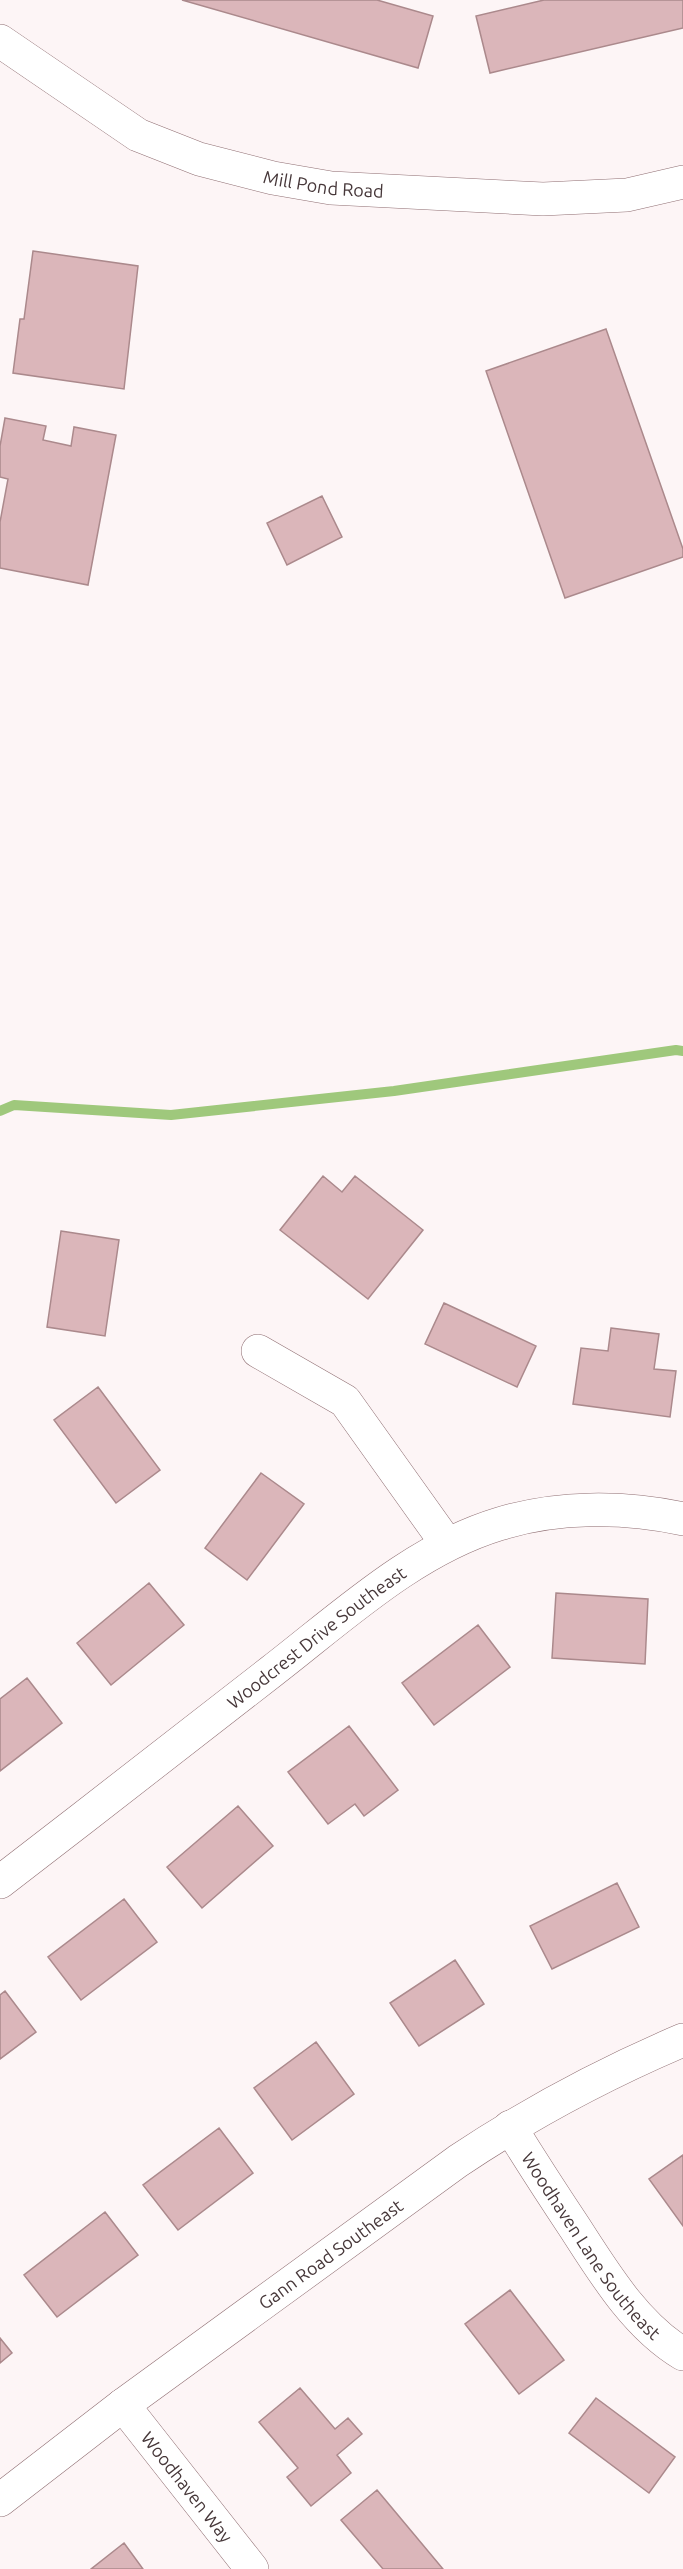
<svg xmlns="http://www.w3.org/2000/svg" width="683" height="2569" viewBox="0 0 683 2569" font-family="Ubuntu,sans-serif">
	<style>
		.lines { fill: none; stroke-linecap: round; stroke-linejoin: round }
		.stream { stroke: #9fc87c; stroke-width: 10 }
		.building { fill: #dbb6ba; stroke: #ab898c; stroke-width: 1.5 }
		.minor-casing { stroke: #906f73; stroke-width: 34 }
		.minor { stroke: #fff; stroke-width: 33 }
		.labels { text-anchor: middle; dominant-baseline: central; stroke-width: 6; stroke-linejoin: round; paint-order: stroke }
		.street-label { font-size: 18px; fill: #47383a; stroke: #fff }
	</style>
	<rect width="100%" height="100%" fill="#fdf5f6"/>
	<g class="lines">
		<!-- stream -->
		<path class="stream" d="M0 1111 14 1105 171 1115 394 1091 676 1050 683 1051"/>
	</g>
	<!-- building -->
	<path class="building" d="M182 0H377L433 16 418 68Z
		M544 0H683V28L490 73 476 16Z
		M33 251 138 266 124 389 13 373 20 319H24Z
		M606 329 683 549V557L565 598 486 371Z
		M5 418 46 426 43 440 71 446 74 427 116 435 88 585 0 568V522L8 479 0 477V446Z
		M322 496 342 537 287 565 267 523Z
		M323 1176 342 1192 355 1176 423 1230 368 1299 280 1230Z
		M61 1231 119 1240 105 1336 47 1327Z
		M444 1303 536 1346 517 1387 425 1344Z
		M611 1328 659 1334 654 1369 676 1371 670 1417 573 1404 581 1348 608 1351Z
		M98 1387 160 1470 116 1503 54 1420Z
		M261 1473 304 1504 247 1580 205 1548Z
		M149 1583 184 1625 111 1685 77 1643Z
		M556 1593 648 1599 645 1664 552 1658Z
		M478 1625 510 1667 434 1725 402 1683Z
		M27 1678 62 1723 0 1771V1699Z
		M349 1726 398 1790 364 1816 355 1804 328 1824 288 1772Z
		M238 1806 273 1846 202 1908 167 1867Z
		M617 1883 639 1927 552 1969 530 1926Z
		M124 1899 157 1942 81 2000 48 1957Z
		M455 1960 484 2004 419 2046 390 2003Z
		M5 1991 36 2032 0 2059V1995Z
		M316 2042 354 2094 292 2140 254 2088Z
		M219 2128 253 2173 178 2230 143 2185Z
		M683 2155V2226L649 2179Z
		M105 2212 138 2255 57 2317 24 2275Z
		M510 2290 564 2360 519 2394 465 2324Z
		M0 2338 12 2353 0 2363Z
		M300 2388 335 2429 348 2418 362 2434 337 2455 351 2473 311 2506 287 2477 298 2468 259 2422Z
		M596 2398 675 2457 649 2493 569 2433Z
		M377 2490 443 2569H383L341 2520Z
		M124 2543 143 2569H91Z"/>
	<g class="lines">
		<!-- minor casing -->
		<g class="minor-casing">
			<g id="minor">
				<path id="s1" d="M0 41 138 135 199 159 273 178 331 188 543 199 627 195 683 182"/>
				<path d="M258 1351 345 1401 447 1544"/>
				<path id="s2" d="M0 1882C91 1812 182 1741 272 1671 342 1617 413 1550 499 1524 557 1506 624 1506 683 1519"/>
				<path id="s3" d="M510 2127C531 2161 553 2195 575 2228 604 2273 636 2326 683 2354"/>
				<path id="s4" d="M123 2405 252 2569"/>
				<path id="s5" d="M0 2500 123 2405 458 2161C530 2113 603 2074 683 2040"/>
			</g>
		</g>
		<!-- minor -->
		<use href="#minor" class="minor"/>
	</g>
	<g class="labels">
		<!-- street labels -->
		<g class="street-label">
			<text stroke="none"><textPath href="#s1" startOffset="360">Mill Pond Road</textPath></text>
			<text stroke="none"><textPath href="#s2" startOffset="400">Woodcrest Drive Southeast</textPath></text>
			<text stroke="none"><textPath href="#s3" startOffset="144">Woodhaven Lane Southeast</textPath></text>
			<text stroke="none"><textPath href="#s5" startOffset="412">Gann Road Southeast</textPath></text>
			<text stroke="none"><textPath href="#s4" startOffset="104">Woodhaven Way</textPath></text>
		</g>
	</g>
</svg>
